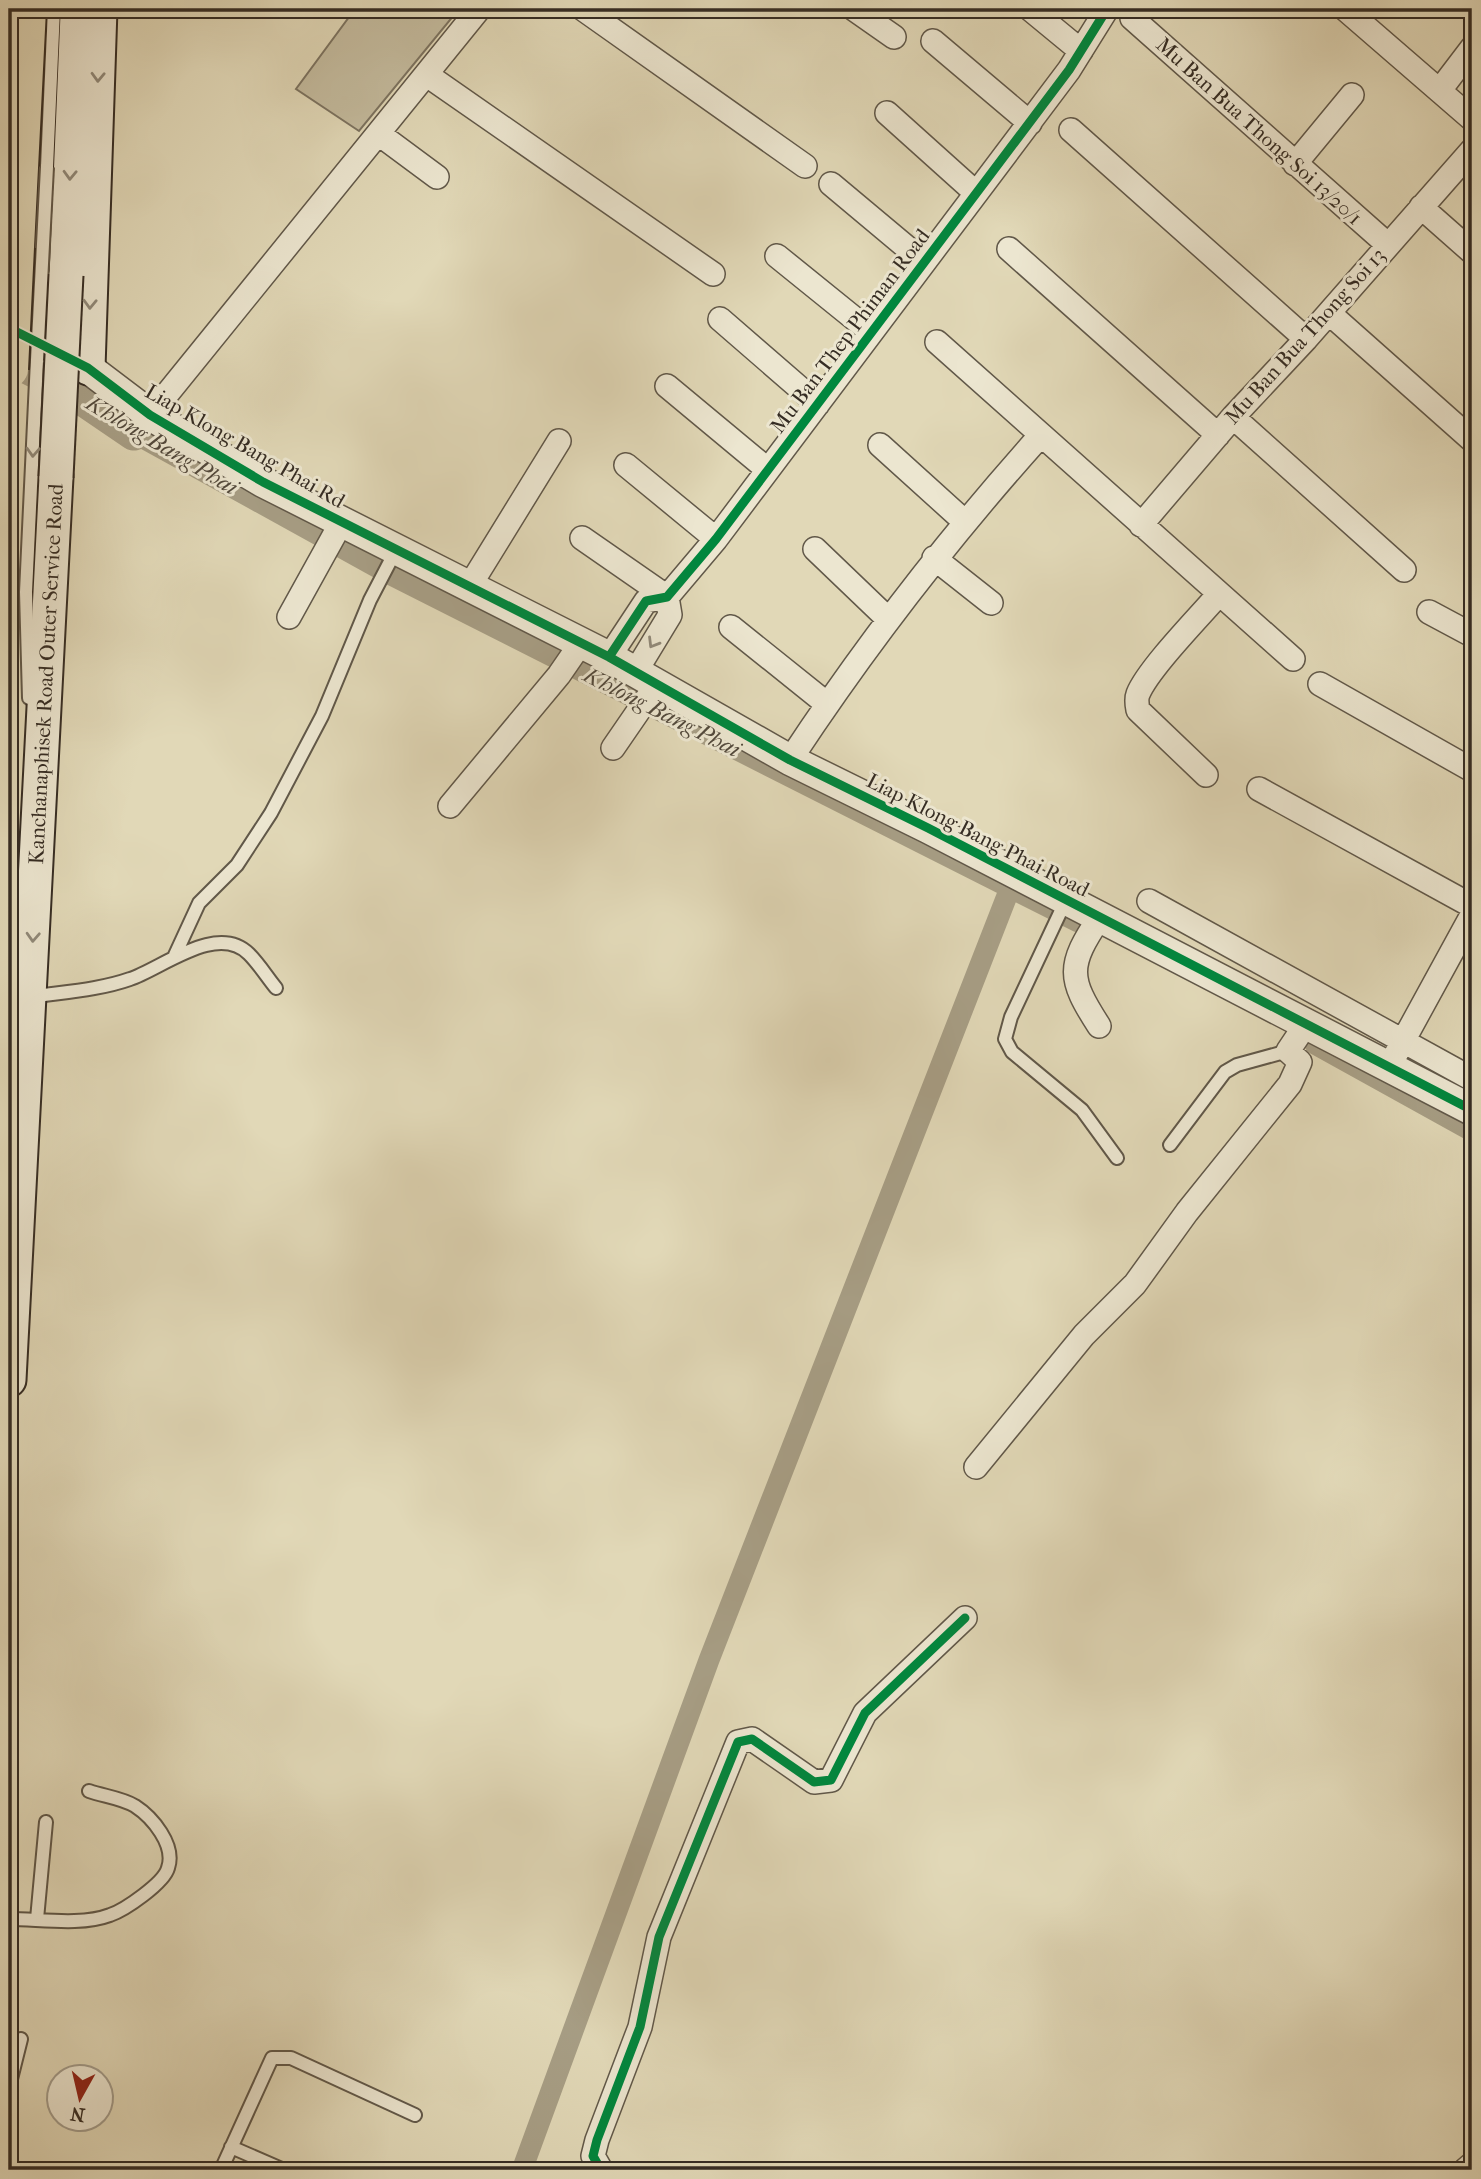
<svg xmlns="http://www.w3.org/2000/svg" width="1481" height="2179" viewBox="0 0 1481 2179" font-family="'IM FELL French Canon',serif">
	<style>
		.green { fill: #c4bb9e; stroke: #7d7461; stroke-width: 2 }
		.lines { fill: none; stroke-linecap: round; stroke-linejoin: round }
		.canal { stroke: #a79e85; stroke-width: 21 }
		.river { stroke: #a79e85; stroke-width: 35 }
		.service-casing { stroke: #615849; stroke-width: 16 }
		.minor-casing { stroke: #615849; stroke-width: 26 }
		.tertiary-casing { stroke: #615849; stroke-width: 33 }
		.secondary-casing { stroke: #362d24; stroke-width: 37 }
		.trunk-casing { stroke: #362d24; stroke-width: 42 }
		.service { stroke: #ece6d0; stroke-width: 12 }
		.minor { stroke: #ece6d0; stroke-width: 23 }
		.tertiary { stroke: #ece6d0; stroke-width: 30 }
		.secondary { stroke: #ece6d0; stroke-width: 33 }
		.trunk { stroke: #e1d8b7; stroke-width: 38 }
		.rail { stroke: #362d24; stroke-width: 5; stroke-dasharray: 12 12; stroke-linecap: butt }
		.service-bridge-casing { stroke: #615849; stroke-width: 16; stroke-linecap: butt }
		.secondary-bridge-casing { stroke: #362d24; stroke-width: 37; stroke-linecap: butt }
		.trunk-bridge-casing { stroke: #362d24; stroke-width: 42; stroke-linecap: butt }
		.service-bridge { stroke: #ece6d0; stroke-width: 12 }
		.secondary-bridge { stroke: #ece6d0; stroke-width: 33 }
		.trunk-bridge { stroke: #e1d8b7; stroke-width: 38 }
		.cycleway-casing { stroke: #ece6d0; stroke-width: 13 }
		.cycleway { stroke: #00873e; stroke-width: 9 }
		.oneway { stroke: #918a7a }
		.labels { text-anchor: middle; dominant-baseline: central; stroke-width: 6; stroke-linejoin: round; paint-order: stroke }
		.street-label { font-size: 21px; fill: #362d24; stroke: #ece6d0 }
		.water-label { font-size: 23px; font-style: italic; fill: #52493c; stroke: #ece6d0 }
	</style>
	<rect width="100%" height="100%" fill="#e1d8b7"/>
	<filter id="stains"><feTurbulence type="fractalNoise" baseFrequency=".00286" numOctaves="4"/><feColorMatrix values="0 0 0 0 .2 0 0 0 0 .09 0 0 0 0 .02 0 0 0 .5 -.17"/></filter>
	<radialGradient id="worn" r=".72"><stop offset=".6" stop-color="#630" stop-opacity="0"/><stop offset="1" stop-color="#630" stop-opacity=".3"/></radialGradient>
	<!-- green -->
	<path class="green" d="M355 9H459L359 131 296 89Z"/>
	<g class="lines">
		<!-- canal -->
		<path class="canal" d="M134 433 391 575 1078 922
			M1315 1044 1472 1131
			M522 2170 709 1660 1010 888"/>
		<!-- river -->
		<path class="river" d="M9 357 65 386 134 433"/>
		<!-- service casing -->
		<g class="service-casing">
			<path id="service" d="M47 167 54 9
				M29 698 26 592 37 360
				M1066 900 1011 1017 1005 1039 1012 1052 1082 1110 1117 1158
				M175 955 199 903 237 865 271 813 322 716 370 600 396 550
				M30 997C63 992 99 990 130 979 161 969 217 922 249 954 259 964 267 977 276 988
				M1170 1145 1225 1072 1237 1065 1288 1051
				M9 1919C40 1919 81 1926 110 1915 125 1910 164 1883 168 1868 176 1845 152 1817 135 1806 122 1798 103 1796 89 1791
				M37 1919 46 1822
				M9 2087 21 2039
				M231 2147 284 2170
				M221 2170 272 2058H291L415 2115"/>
		</g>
		<!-- minor casing -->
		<g class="minor-casing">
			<path id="minor" d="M583 9 805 166
				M854 9 894 37
				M1030 9 1081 51
				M1345 9 1472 119
				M1132 18 1387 244
				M933 41 1030 123
				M427 75 713 274
				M1440 90 1472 48
				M887 113 976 193
				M1071 130 1306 339
				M379 134 437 177
				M1295 164 1352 95
				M831 184 923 261
				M1421 207 1472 252
				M1009 249 1218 435
				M777 256 871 332
				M1329 313 1472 440
				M720 319 818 404
				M937 342 1293 659
				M667 386 768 470
				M150 415 479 9
				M1233 417 1404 570
				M880 445 964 521
				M626 465 716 539
				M1141 525 1233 417 1306 339 1472 150
				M582 538 667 597
				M815 549 887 618
				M934 558 991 603
				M469 587 559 441
				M1429 612 1472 635
				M289 617 341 523
				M731 627 827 704
				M609 657 646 601 667 597 716 539 1069 70 1107 9
				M636 671 670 615 667 597
				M1320 684 1472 770
				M613 748 657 684
				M790 760C867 643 946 541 1040 436
				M1206 775 1138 710C1137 705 1136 699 1138 694 1148 669 1200 616 1219 594
				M1259 789 1472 906
				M450 806 559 675 581 643
				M1149 901 1472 1079
				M1099 1026C1068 978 1067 966 1100 917
				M1396 1054 1472 915
				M976 1467 1084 1335 1135 1284 1187 1212 1290 1084 1300 1062 1288 1051 1306 1024
				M601 2170 593 2156 597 2140 640 2027 659 1937 738 1742 752 1739 814 1782 831 1780 865 1713 965 1618
				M1465 2170 1472 2164"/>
		</g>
		<!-- tertiary casing -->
		<g class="tertiary-casing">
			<path id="tertiary" d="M9 328 88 368 150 415 263 482 609 657 790 760 928 828 1472 1110"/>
		</g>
		<!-- secondary casing -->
		<g class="secondary-casing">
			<path id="secondary" d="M66 275 77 15
				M88 368 100 9
				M9 1380 56 477"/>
		</g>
		<!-- trunk casing -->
		<g class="trunk-casing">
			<path id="trunk" d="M15 247 27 9"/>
		</g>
		<!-- service -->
		<use href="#service" class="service"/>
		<!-- minor -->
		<use href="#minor" class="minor"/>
		<!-- tertiary -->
		<use href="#tertiary" class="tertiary"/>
		<!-- secondary -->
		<use href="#secondary" class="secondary"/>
		<!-- trunk -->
		<use href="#trunk" class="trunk"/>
		<!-- rail -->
		<path class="rail" d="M9 23 10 9"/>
		<!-- service-bridge casing -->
		<g class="service-bridge-casing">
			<path id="service-bridge" d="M37 360 47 167"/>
		</g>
		<!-- secondary-bridge casing -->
		<g class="secondary-bridge-casing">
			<path id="secondary-bridge" d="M56 477 66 275"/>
		</g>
		<!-- trunk-bridge casing -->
		<g class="trunk-bridge-casing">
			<path id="trunk-bridge" d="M9 369 15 247"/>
		</g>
		<!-- service-bridge -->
		<use href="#service-bridge" class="service-bridge"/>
		<!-- secondary-bridge -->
		<use href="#secondary-bridge" class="secondary-bridge"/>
		<!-- trunk-bridge -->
		<use href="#trunk-bridge" class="trunk-bridge"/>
		<!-- cycleway casing -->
		<g class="cycleway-casing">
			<path id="cycleway" d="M9 328 88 368 150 415 263 482 609 657 790 760 928 828 1472 1110
				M609 657 646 601 667 597 716 539 1069 70 1107 9
				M601 2170 593 2156 597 2140 640 2027 659 1937 738 1742 752 1739 814 1782 831 1780 865 1713 965 1618"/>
		</g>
		<!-- cycleway -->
		<use href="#cycleway" class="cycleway"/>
	</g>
	<!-- one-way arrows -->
	<defs><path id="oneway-chevron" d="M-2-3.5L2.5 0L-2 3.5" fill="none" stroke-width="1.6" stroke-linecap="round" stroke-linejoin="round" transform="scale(1.75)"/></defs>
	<g class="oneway">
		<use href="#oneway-chevron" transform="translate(98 77) rotate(92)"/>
		<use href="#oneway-chevron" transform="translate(70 175) rotate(92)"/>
		<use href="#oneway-chevron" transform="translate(90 304) rotate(92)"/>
		<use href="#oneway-chevron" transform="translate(33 452) rotate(93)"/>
		<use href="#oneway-chevron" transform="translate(653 643) rotate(121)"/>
		<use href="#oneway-chevron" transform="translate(33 937) rotate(93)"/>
	</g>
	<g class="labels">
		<!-- street labels -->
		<g class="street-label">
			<text transform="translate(1259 131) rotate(42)">Mu Ban Bua Thong Soi 13/20/1</text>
			<text transform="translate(850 331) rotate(-53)">Mu Ban Thep Phiman Road</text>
			<text transform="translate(1305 336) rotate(-48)">Mu Ban Bua Thong Soi 13</text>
			<text transform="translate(245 446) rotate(30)">Liap Klong Bang Phai Rd</text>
			<text transform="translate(46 674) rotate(-87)">Kanchanaphisek Road Outer Service Road</text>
			<text transform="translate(978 835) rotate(27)">Liap Klong Bang Phai Road</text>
		</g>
		<!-- water labels -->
		<g class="water-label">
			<text transform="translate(162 445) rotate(31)">Khlong Bang Phai</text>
			<text transform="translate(662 712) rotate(27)">Khlong Bang Phai</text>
		</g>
	</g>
	<!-- margin -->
	<rect width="1481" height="2179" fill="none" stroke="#e1d8b7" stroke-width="35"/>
	<rect x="10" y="10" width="1460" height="2158" fill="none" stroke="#362d24" stroke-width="3.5"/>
	<rect x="18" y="18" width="1446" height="2144" fill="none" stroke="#362d24" stroke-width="2"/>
	<!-- north arrow -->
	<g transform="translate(80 2098) rotate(188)"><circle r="33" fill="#ece6d0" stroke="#a39c8b" stroke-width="2"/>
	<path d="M0-5L12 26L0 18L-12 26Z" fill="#8f2418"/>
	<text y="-10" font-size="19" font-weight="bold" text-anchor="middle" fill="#362d24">N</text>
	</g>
	<rect width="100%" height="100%" filter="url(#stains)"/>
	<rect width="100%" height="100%" fill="url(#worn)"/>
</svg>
